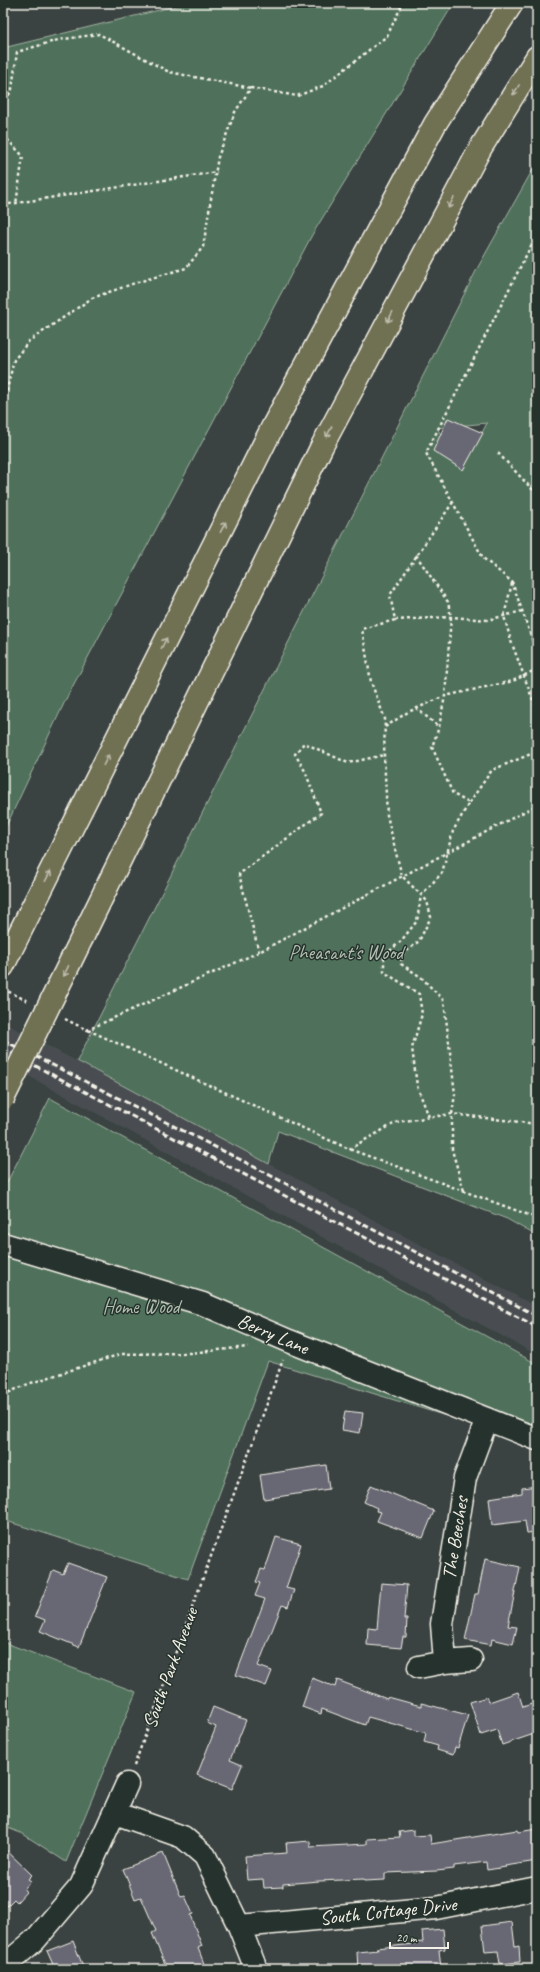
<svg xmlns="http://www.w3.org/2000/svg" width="540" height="1972" viewBox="0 0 540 1972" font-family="Caveat,sans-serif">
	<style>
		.built { fill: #484e51 }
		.green { fill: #50715b; stroke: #a2b1a2; fill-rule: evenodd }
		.building { fill: #686774; stroke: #f4f1e8 }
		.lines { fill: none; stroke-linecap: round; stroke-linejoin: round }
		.minor-casing { stroke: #f4f1e8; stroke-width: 25 }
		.motorway-casing { stroke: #f4f1e8; stroke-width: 25 }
		.path { stroke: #f4f1e8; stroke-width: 2.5; stroke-dasharray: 3 3; stroke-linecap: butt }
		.minor { stroke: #26332d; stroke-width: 22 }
		.motorway { stroke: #706f52; stroke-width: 22 }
		.rail { stroke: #f4f1e8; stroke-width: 3; stroke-dasharray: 6 3; stroke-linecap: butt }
		.motorway-bridge-casing { stroke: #f4f1e8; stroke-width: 25; stroke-linecap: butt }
		.motorway-bridge { stroke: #706f52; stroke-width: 22 }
		.oneway { stroke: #bfbdac }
		.labels { text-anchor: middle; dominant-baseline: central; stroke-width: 3; stroke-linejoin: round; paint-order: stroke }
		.park-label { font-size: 20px; fill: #b2beb0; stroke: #26332d }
		.street-label { font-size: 20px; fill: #f4f1e8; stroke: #26332d }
	</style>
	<rect width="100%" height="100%" fill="#3a4342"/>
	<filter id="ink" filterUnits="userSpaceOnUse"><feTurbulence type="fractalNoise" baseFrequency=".025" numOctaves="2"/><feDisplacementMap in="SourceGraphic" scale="8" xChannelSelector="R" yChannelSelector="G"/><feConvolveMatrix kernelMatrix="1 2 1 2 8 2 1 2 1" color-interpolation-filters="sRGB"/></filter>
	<g filter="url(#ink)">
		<!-- built -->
		<path class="built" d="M3 1022 537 1307V1355L3 1062Z"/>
		<!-- green -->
		<path class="green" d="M188 3H454L312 235 67 697 3 833V48Z
			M537 162V1236L507 1219 278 1131 269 1164 77 1061 478 267ZM487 423 463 470 437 428Z
			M50 1098 537 1364V1444L268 1361 188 1579 3 1520V1190Z
			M3 1642 136 1692 66 1862 23 1834 3 1826Z"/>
		<!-- building -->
		<path class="building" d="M448 418 483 433 463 470 433 451Z
			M345 1411 363 1413 360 1433 342 1430Z
			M326 1465 329 1489 264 1499 260 1475Z
			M371 1485 434 1511 423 1538 377 1521 381 1512 376 1511 377 1508 364 1502Z
			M537 1486V1532L527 1533 525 1521 492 1525 489 1498 522 1493V1488Z
			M276 1537 301 1544 286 1588 294 1590 288 1607 282 1605 258 1666 272 1671 266 1686 236 1675 265 1599 255 1596 260 1583 256 1582 261 1569 265 1570Z
			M485 1559 520 1567 508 1626 517 1627 513 1644 492 1639 491 1645 465 1640 475 1594H478Z
			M68 1563 107 1577 79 1647 40 1631 45 1620 35 1616 53 1570 63 1574Z
			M381 1583 407 1585 404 1619H407L406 1637H403L401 1648 367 1645 368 1628 377 1629Z
			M312 1678 335 1687 337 1680 387 1699 388 1697 421 1706V1703L468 1715 458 1748 455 1747 453 1755 437 1750 438 1746 424 1742 426 1733 368 1717 365 1725 322 1709 321 1714 302 1707Z
			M518 1692 523 1707 537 1702V1733L502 1745 497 1730 481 1735 470 1702 487 1697 489 1702Z
			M213 1707 246 1720 230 1760 242 1765 232 1789 197 1775 216 1727 207 1723Z
			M537 1829V1861L505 1866 506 1867 487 1870 486 1862 454 1866V1869L437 1871 385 1873V1880L364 1881V1879L319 1881 283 1884V1887L264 1888 263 1879 247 1880 245 1856 287 1853 286 1843 310 1841V1847L367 1844V1839L400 1837 399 1832 414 1830V1836L430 1835 431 1844 517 1830 518 1832Z
			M3 1847 32 1875 28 1879 31 1881 24 1889 26 1892 17 1902 14 1899 3 1910Z
			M163 1853 181 1897 185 1896 193 1914 190 1915 202 1946 198 1948 206 1969H167L152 1933 156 1931 141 1897 135 1899 123 1869Z
			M512 1922 515 1947 519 1946 520 1962 500 1964 498 1951 485 1952 482 1926Z
			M443 1929 445 1949 439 1950 441 1969H358L357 1952 378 1950 377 1948 414 1944V1943L423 1942 422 1931Z
			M73 1941 84 1969H55L47 1951Z"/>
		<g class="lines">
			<!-- minor casing -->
			<g class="minor-casing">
				<path id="minor" d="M3 1244 203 1304 289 1341 537 1439
					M445 1662 442 1624 465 1478 487 1419
					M419 1667 445 1662 471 1660
					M115 1813 183 1837 205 1856 239 1926 256 1969
					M239 1926 436 1908 537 1888
					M3 1967 36 1939 81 1886 127 1784"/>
			</g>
			<!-- motorway casing -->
			<g class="motorway-casing">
				<path id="motorway" d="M83 936 322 446 480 149 537 57
					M3 966 273 426 435 124 512 3"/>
			</g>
			<!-- path -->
			<path class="path" d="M3 106 12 89 17 52 58 40 99 34 169 72 251 88
				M3 135 23 156 16 204
				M3 205 217 172
				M537 234 426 453 483 558 512 582 537 653
				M3 415 8 385 14 360 29 341 92 298 138 282 186 268 203 247 218 157 235 112 251 88 297 96 323 86 387 36 403 3
				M498 453 532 489 537 492
				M453 502 390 595 395 620 362 629 371 682 385 719 384 755 387 815 396 853 402 876 427 901 431 917 419 941 402 955 401 964 421 977 444 1001 455 1094 452 1114V1150L464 1191
				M416 555 448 602 451 617 445 696 439 727 432 747 453 794 469 803 453 831 442 873 421 895 417 921 401 941 384 956V972L419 994 422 1014 412 1048 417 1086 429 1117
				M512 583 504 616 511 641 537 711
				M395 620 451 617 488 620 522 611
				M416 708 439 727
				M385 727 408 712 445 696 513 681 537 669
				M469 803 492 770 531 754H537
				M259 952 239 874 321 813 305 771 295 754 304 743 348 763 384 755
				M3 989 28 1001
				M65 1019 87 1030 259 952 537 805
				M88 1030 349 1149 537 1218
				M349 1149 397 1122 452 1114 537 1124
				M3 1395 28 1384 121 1354 189 1353 248 1347
				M134 1766 283 1360"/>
			<!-- minor -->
			<use href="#minor" class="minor"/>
			<!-- motorway -->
			<use href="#motorway" class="motorway"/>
			<!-- rail -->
			<path class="rail" d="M3 1040 243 1161 537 1316
				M3 1049 537 1327"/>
			<!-- motorway-bridge casing -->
			<g class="motorway-bridge-casing">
				<path id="motorway-bridge" d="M3 1099 83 936"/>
			</g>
			<!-- motorway-bridge -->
			<use href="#motorway-bridge" class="motorway-bridge"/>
		</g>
		<!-- one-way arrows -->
		<defs><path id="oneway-shaft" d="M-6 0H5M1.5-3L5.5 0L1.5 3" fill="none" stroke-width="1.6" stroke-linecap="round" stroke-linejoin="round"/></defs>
		<g class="oneway">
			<use href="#oneway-shaft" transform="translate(516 90) rotate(122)"/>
			<use href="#oneway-shaft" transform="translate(451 203) rotate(118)"/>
			<use href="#oneway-shaft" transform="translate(390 317) rotate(118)"/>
			<use href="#oneway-shaft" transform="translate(329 432) rotate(118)"/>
			<use href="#oneway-shaft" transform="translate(223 527) rotate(-63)"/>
			<use href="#oneway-shaft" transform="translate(164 643) rotate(-63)"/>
			<use href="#oneway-shaft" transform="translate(106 760) rotate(-63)"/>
			<use href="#oneway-shaft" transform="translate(48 876) rotate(-63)"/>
			<use href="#oneway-shaft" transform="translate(66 971) rotate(116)"/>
		</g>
	</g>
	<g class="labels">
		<!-- park labels -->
		<g class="park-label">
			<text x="346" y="952">Pheasant's Wood</text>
			<text x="141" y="1306">Home Wood</text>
		</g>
		<!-- street labels -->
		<g class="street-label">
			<text transform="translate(273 1334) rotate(23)">Berry Lane</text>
			<text transform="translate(455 1538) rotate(-81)">The Beeches</text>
			<text transform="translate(170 1668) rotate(-70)">South Park Avenue</text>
			<text transform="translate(388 1911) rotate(-6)">South Cottage Drive</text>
		</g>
	</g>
	<!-- margin -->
	<rect width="540" height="1972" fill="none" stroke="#26332d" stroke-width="16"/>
	<rect x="8" y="8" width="524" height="1956" fill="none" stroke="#f4f1e8" stroke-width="1.5" filter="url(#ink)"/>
	<!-- scale -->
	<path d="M390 1942v6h58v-6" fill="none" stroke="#f4f1e8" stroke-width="2"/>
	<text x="396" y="1942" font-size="12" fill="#f4f1e8" stroke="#26332d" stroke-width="3" paint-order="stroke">20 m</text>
</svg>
